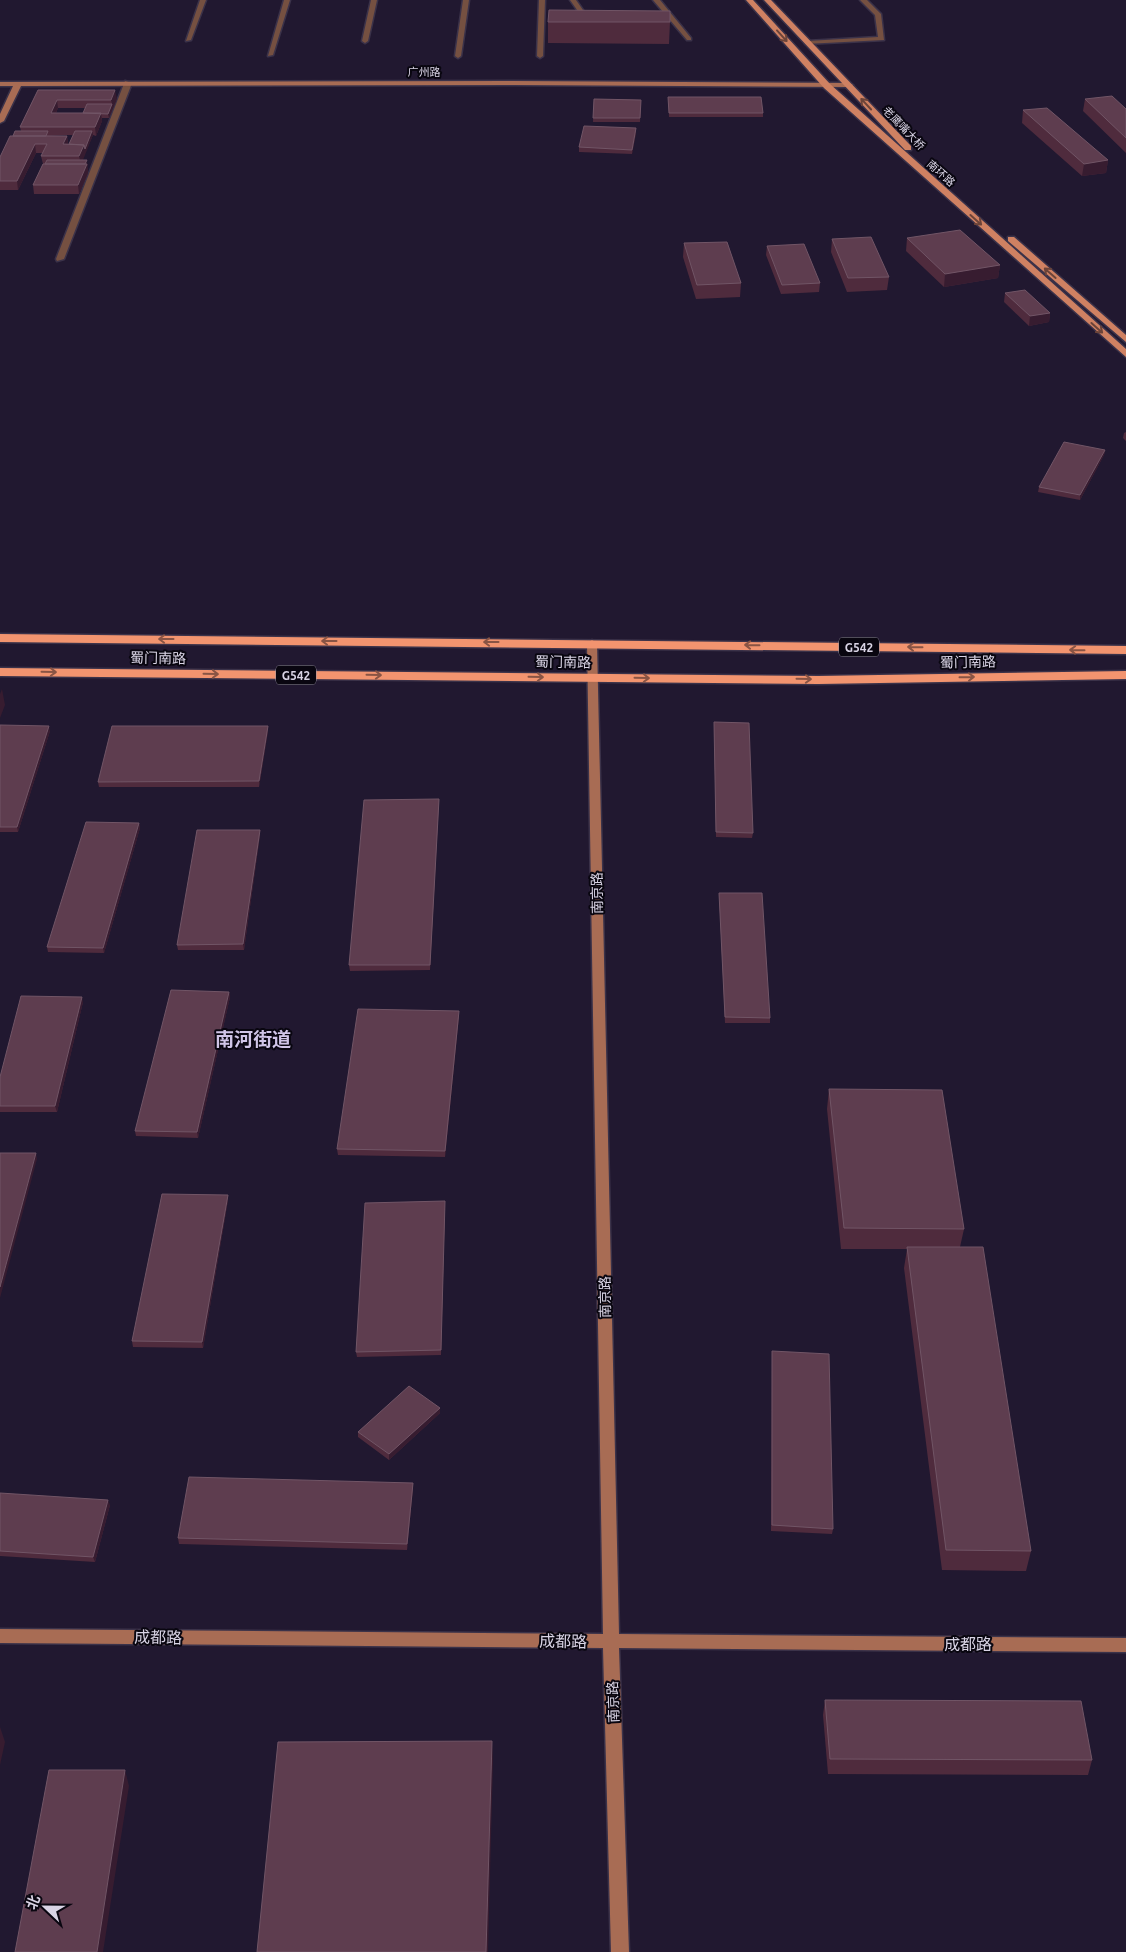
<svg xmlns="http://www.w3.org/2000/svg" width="1126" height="1952" viewBox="0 0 1126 1952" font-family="Ubuntu,'Noto Sans SC',sans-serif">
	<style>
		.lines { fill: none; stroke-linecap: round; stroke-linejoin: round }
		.lane-casing { stroke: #3b3249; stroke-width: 3 }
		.street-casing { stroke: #3b3249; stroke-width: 3 }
		.secondary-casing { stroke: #3b3249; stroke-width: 3 }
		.primary-casing { stroke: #3b3249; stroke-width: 3 }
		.highway-casing { stroke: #3b3249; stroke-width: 3 }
		.lane { fill: #755041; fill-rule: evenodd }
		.street { fill: #755041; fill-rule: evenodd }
		.secondary { fill: #a86c54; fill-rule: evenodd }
		.primary { fill: #cf8162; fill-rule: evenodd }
		.highway { fill: #f2946f; fill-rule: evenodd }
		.wall { fill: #4f2b3d; fill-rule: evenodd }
		.shaded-wall { fill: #371c30 }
		.building { fill: #5e3d4f; stroke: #715566 }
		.oneway { stroke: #6c4439 }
		.oneway2 { stroke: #895444 }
		.labels { text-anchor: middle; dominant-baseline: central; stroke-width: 4; stroke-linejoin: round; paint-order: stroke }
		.far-street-label { font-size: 11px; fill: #d9d4e5; stroke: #090610 }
		.shield { fill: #090610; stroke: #9b96a5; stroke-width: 1 }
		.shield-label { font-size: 12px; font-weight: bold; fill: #d9d4e5 }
		.street-label { font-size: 14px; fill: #d9d4e5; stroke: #090610 }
		.near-street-label { font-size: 16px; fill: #d9d4e5; stroke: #090610 }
		.district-label { font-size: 19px; font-weight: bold; fill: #d0c5e7; stroke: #090610 }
	</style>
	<rect width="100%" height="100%" fill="#211830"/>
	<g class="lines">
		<!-- lane casing -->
		<g class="lane-casing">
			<path id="lane" d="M570 0H576L592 23 591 24H587Z"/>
		</g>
		<!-- street casing -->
		<g class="street-casing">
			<path id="street" d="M200 0H206L191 40 186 41Z
				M284 0H290L273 55 268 56Z
				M371 0H377L368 41 365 43 362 41Z
				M463 0H469L461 56 458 58 455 56Z
				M539 0H545L543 56 540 58 537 56Z
				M653 0H660L691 38V40H687Z
				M860 0H867L881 14 884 40 805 44V42L807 41 878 37 875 15Z
				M125 81 132 83 64 259 57 261 56 259Z"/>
		</g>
		<!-- secondary casing -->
		<g class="secondary-casing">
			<path id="secondary" d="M514 81 849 83 853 85 849 87 514 85 21 86 4 121 0 123V114L13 86H0V82Z
				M592 640 597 643 619 1634 1126 1638V1652L619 1648 629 1952H611L603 1648 0 1643V1629L603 1634 587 643Z"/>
		</g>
		<!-- primary casing -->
		<g class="primary-casing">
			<path id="primary" d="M746 0H753L830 84 1126 349V357L824 88Z
				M764 0H771L911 146V150H905Z
				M1008 237H1014L1126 335V342L1008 241Z"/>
		</g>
		<!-- highway casing -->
		<g class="highway-casing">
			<path id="highway" d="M0 634 1126 646V654L0 642Z
				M0 668 818 676 1126 671V679L818 684 0 676Z"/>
		</g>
		<!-- lane -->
		<use href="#lane" class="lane"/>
		<!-- street -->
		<use href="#street" class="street"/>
		<!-- secondary -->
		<use href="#secondary" class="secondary"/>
		<!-- primary -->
		<use href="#primary" class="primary"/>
		<!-- highway -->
		<use href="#highway" class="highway"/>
	</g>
	<!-- wall -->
	<path class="wall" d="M548 22H670L669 44 548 43Z
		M38 90 117 99 109 118H102V121L96 136 93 135 82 160 88 165 87 166 88 173 79 194H34L33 185 43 164 41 156 43 153H36L18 190H0V157L13 136 21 131 20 127ZM58 108H85L83 113H56ZM49 135H73L69 144H68L67 136Z
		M668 97 763 113V117H669Z
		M594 99 641 100 640 122H593Z
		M1085 99 1126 109V153L1083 111Z
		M1023 110 1108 160 1106 173 1082 176 1022 123Z
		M636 128V133L632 154 579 152V147Z
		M907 238 1000 265 998 278 944 287 906 251Z
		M832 239 889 277 887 290 847 292 831 252Z
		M684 243 741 283 740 297 696 299 683 257Z
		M767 246 820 283 819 292 781 294 766 255Z
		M1005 293 1050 313 1049 322 1029 326 1004 302Z
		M1126 432V441L1123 438 1124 433Z
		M1105 450 1104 455 1080 500 1038 492 1039 487Z
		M0 725 50 731 18 832H0Z
		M714 727 753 833 752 838 716 837Z
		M268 731 259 787H99L98 782Z
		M439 799 430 970 350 971 349 965Z
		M139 823 140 828 104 953 48 952 47 947Z
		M260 830V835L244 950H178L177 945Z
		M719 893 770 1018V1023H725Z
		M229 992 230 997 198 1138 136 1136 135 1131Z
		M83 1002 57 1112H0V1077Z
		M459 1016 445 1157 338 1155 337 1149Z
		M829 1089 964 1229 960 1247 1031 1551 1026 1571 942 1570 904 1268 907 1249H841L827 1109Z
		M228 1195V1200L203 1348 133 1347 132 1341Z
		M445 1207 441 1355 357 1357 356 1352Z
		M772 1351 833 1529 832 1534 771 1531Z
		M440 1408V1413L389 1460 358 1437V1432Z
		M413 1483V1488L407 1550 179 1544 178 1538Z
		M0 1493 110 1505 95 1562 0 1556Z
		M825 1700 1092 1760 1088 1775 828 1774 823 1715Z"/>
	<!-- shaded-wall -->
	<path class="shaded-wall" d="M115 90 117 99 109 118 108 114 112 104 111 100Z
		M57 100 58 108 52 121 51 113Z
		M101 113 102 121 96 136 95 127Z
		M636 128V133L632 154V150Z
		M92 131 93 135 81 165 79 156 84 145Z
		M67 136 68 144H63Z
		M35 144 36 153 18 190 17 181Z
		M87 160 88 173 79 194 78 185Z
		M1108 160 1106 173 1082 176 1084 164Z
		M1000 265 998 278 944 287 945 274Z
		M1050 313 1049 322 1029 326 1030 316Z
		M1105 450 1104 455 1080 500V495Z
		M2 689 5 705 0 718V694Z
		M49 726 50 731 18 832 17 827Z
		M268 726V731L259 787V781Z
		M439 799V805L430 970V965Z
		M139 823 140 828 104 953 103 948Z
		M260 830V835L244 950 243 944Z
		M229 992 230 997 198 1138 197 1132Z
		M82 997 83 1002 57 1112 55 1106Z
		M459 1011V1016L445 1157V1151Z
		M36 1153 37 1159 0 1298V1287Z
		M228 1195V1200L203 1348 202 1342Z
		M445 1201V1207L441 1355V1350Z
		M440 1408V1413L389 1460V1454Z
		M413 1483V1488L407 1550V1544Z
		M108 1500 110 1505 95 1562 93 1557Z
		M0 1727 5 1742 0 1765Z
		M492 1741 493 1761 488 1952H486Z
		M125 1770 129 1786 103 1952H97Z"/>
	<!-- building -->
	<path class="building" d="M549 10 670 11V22H548Z
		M38 90H115L111 100H57L51 113H101L95 127H20Z
		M1112 96 1126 109V138L1085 99Z
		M668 97H761L763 113H669Z
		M594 99 641 100 640 118H593Z
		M87 104H112L108 114 83 113Z
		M1047 108 1108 160 1084 164 1023 110Z
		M584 126 636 128 632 150 579 147Z
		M15 131H48L46 136H13Z
		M75 131H92L85 149 84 145 69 144Z
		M10 136H67L63 144 84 145 79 156H41L47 144H35L17 181H0V157Z
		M47 160H87L85 164H45Z
		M43 164H87L78 185H33Z
		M960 230 1000 265 945 274 907 238Z
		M871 237 889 277 848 278 832 239Z
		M727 242 741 283 697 285 684 243Z
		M804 244 820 283 782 285 767 246Z
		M1025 290 1050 313 1030 316 1005 293Z
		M1064 442 1105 450 1080 495 1039 487Z
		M714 722 749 723 753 833 716 832Z
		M0 725 49 726 17 827H0Z
		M112 726H268L259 781 98 782Z
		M439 799 430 965H349L364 800Z
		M86 822 139 823 103 948 47 947Z
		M197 830H260L243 944 177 945Z
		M719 893H762L770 1018 725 1017Z
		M171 990 229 992 197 1132 135 1131Z
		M21 996 82 997 55 1106H0V1077Z
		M358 1009 459 1011 445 1151 337 1149Z
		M829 1089 942 1090 964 1229 844 1228Z
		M0 1153H36L0 1287Z
		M162 1194 228 1195 202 1342 132 1341Z
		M445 1201 441 1350 356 1352 365 1203Z
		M907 1247H983L1031 1551 946 1550Z
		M772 1351 829 1354 833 1529 772 1525Z
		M409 1386 440 1408 389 1454 358 1432Z
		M189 1477 413 1483 407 1544 178 1538Z
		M0 1493 108 1500 93 1557 0 1551Z
		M825 1700 1081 1701 1092 1760 830 1759Z
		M492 1741 486 1952H257L278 1742Z
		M49 1770H125L97 1952H15Z"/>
	<!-- one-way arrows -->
	<defs><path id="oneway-shaft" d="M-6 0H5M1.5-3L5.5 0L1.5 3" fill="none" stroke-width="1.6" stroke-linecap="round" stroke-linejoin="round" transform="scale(1.25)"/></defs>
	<g class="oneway">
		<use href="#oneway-shaft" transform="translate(782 36) rotate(48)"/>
		<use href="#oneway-shaft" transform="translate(866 104) rotate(-133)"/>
		<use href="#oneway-shaft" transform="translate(976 220) rotate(42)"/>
		<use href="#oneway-shaft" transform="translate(1050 273) rotate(-139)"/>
		<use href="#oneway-shaft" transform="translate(1097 328) rotate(42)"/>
	</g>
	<g class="oneway2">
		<use href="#oneway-shaft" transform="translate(166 639) rotate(-180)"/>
		<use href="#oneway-shaft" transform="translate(329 641) rotate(-180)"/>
		<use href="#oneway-shaft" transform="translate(491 642) rotate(-180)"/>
		<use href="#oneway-shaft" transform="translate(752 645) rotate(-179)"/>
		<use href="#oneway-shaft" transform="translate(915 647) rotate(-179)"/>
		<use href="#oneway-shaft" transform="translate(1077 650) rotate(-179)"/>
		<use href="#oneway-shaft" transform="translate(49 672) rotate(1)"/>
		<use href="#oneway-shaft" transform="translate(211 674) rotate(1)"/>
		<use href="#oneway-shaft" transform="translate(374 675) rotate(1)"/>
		<use href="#oneway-shaft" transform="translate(536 677) rotate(1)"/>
		<use href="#oneway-shaft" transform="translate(967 677) rotate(-1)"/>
		<use href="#oneway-shaft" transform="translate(642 678) rotate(1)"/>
		<use href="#oneway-shaft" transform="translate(804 679) rotate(1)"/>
	</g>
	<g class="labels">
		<!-- far-street labels -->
		<g class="far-street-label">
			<text x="424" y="72">广州路</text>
			<text transform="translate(904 128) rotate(46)">老鹰嘴大桥</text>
			<text transform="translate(941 173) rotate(42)">南环路</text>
		</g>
		<!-- shield labels -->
		<g class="shield">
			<rect x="839" y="637.5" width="40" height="19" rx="4"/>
			<rect x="276" y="665.5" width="40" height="19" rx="4"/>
		</g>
		<g class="shield-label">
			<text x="859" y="647">G542</text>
			<text x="296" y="675">G542</text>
		</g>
		<!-- street labels -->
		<g class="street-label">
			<text transform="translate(158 658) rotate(1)">蜀门南路</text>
			<text transform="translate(563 662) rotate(1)">蜀门南路</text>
			<text transform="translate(968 662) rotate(-1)">蜀门南路</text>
			<text transform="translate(597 893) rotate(-91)">南京路</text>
			<text transform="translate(605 1297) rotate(-91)">南京路</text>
			<text transform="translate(613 1702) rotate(-92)">南京路</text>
		</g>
		<!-- near-street labels -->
		<g class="near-street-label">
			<text transform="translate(158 1637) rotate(1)">成都路</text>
			<text transform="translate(563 1641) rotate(1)">成都路</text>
			<text x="968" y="1644">成都路</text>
		</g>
		<!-- district labels -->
		<g class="district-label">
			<text x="253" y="1039">南河街道</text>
		</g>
	</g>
	<!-- north arrow -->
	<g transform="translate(45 1907) rotate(292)" stroke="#090610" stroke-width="4" paint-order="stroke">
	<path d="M0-4L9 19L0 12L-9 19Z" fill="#d9d4e5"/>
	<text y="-8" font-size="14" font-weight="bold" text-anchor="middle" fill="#d9d4e5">北</text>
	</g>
</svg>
